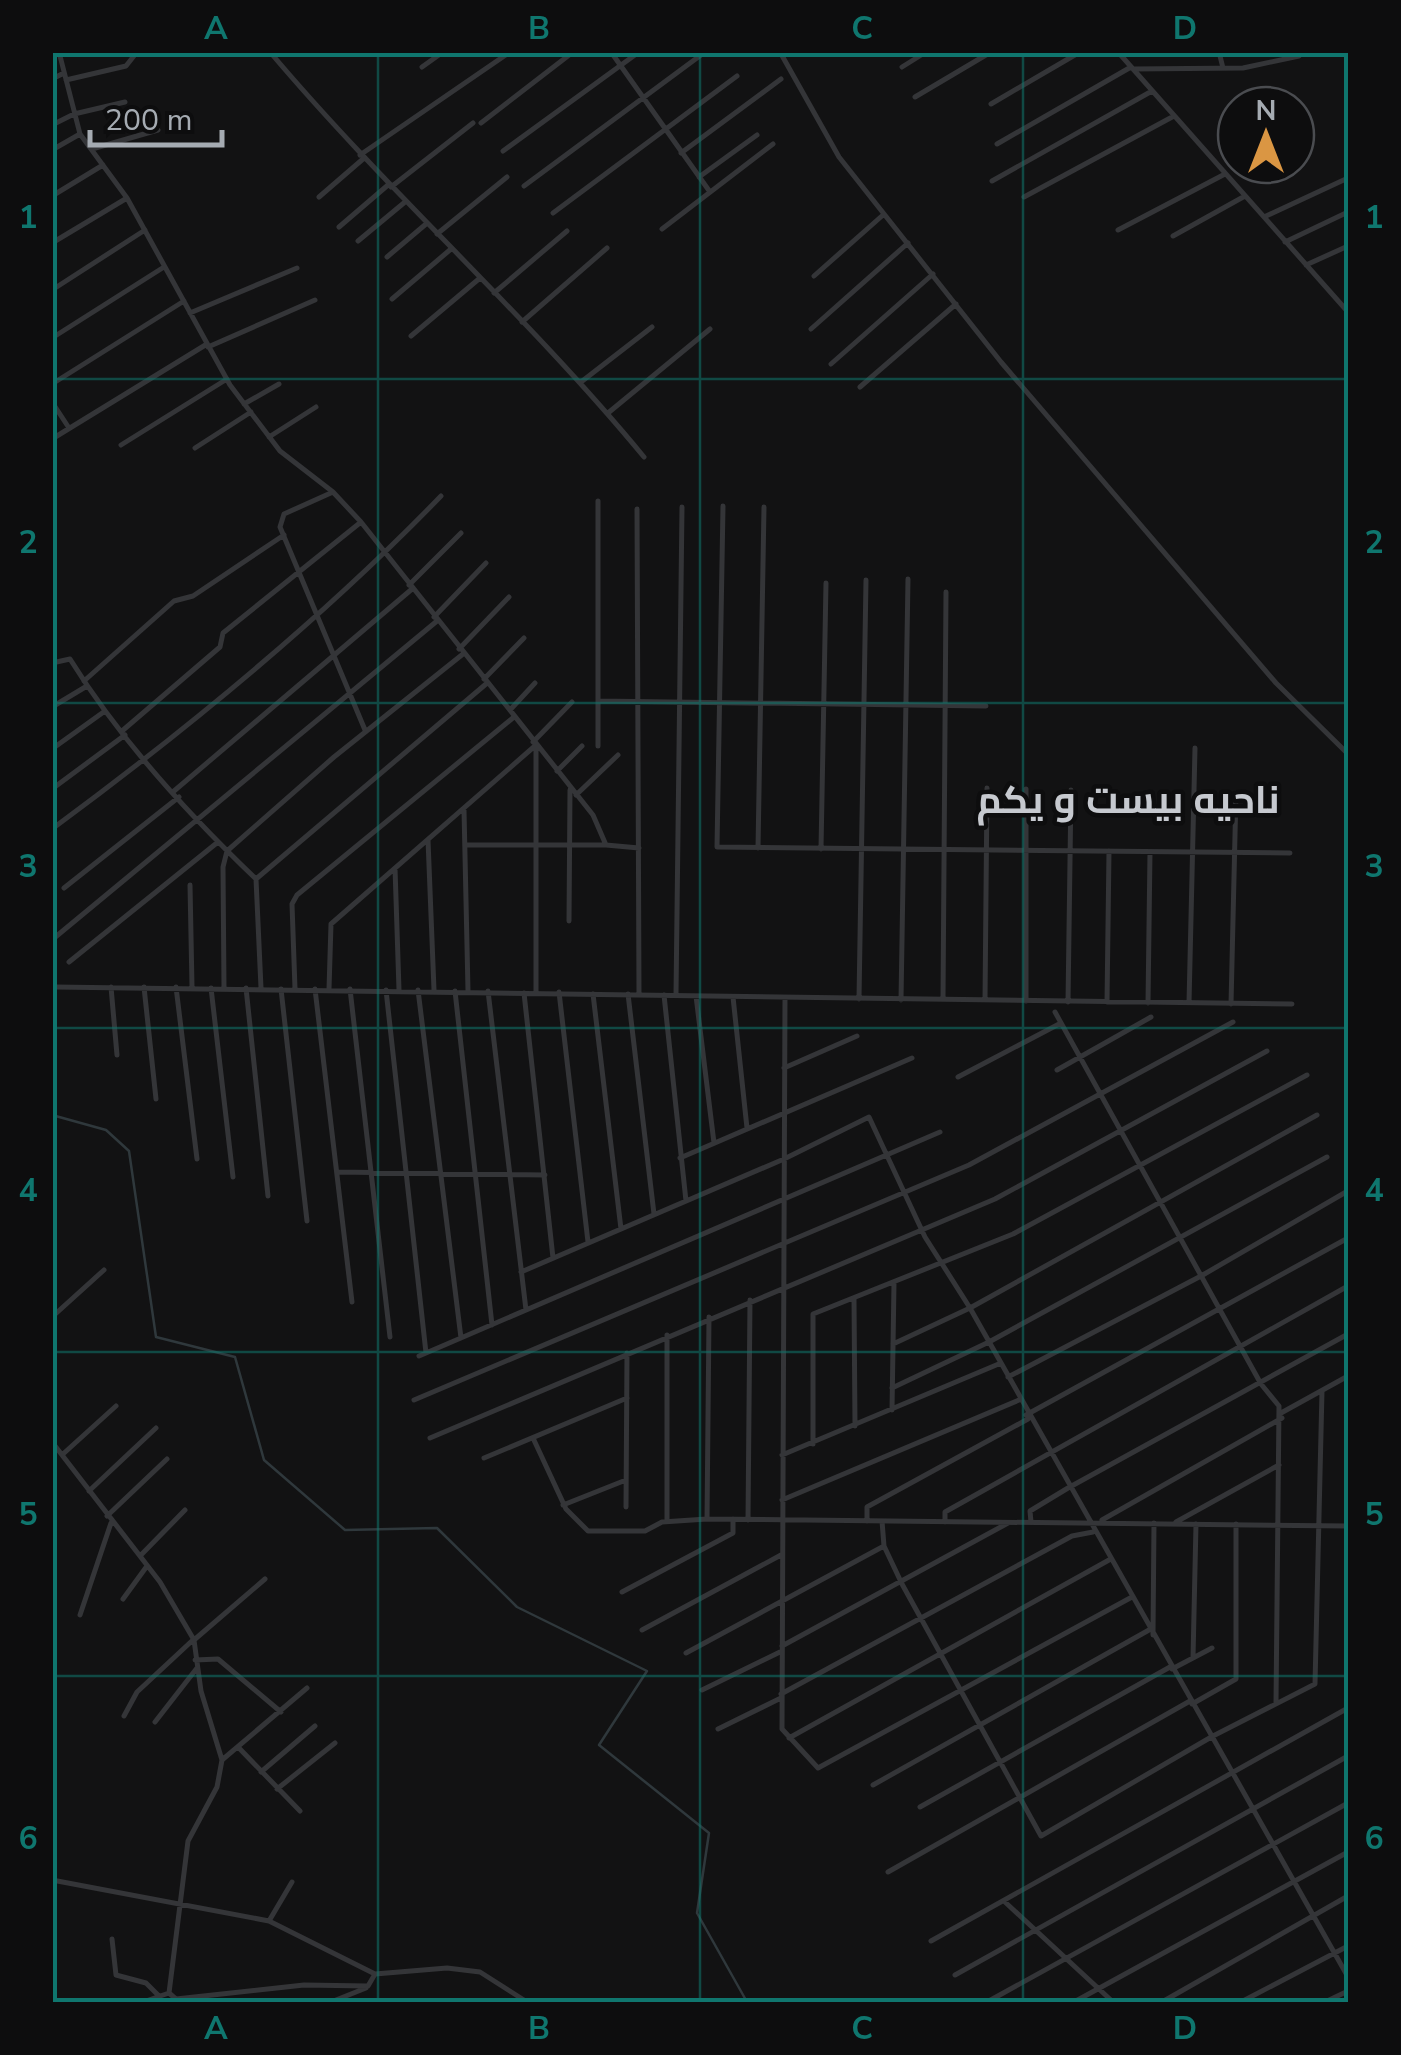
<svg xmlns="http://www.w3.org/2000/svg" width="1401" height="2055" viewBox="0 0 1401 2055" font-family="'Nunito Sans',Cairo,sans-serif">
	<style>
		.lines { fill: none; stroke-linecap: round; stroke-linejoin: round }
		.stream { stroke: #2f383c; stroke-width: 2.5 }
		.street { stroke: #343538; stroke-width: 5 }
		.grid { fill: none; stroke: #0f766e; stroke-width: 2.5; stroke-opacity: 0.55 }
		.labels { text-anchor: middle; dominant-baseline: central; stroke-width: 9; stroke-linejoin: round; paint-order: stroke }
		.district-label { font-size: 38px; font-weight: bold; fill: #c6c9cf; stroke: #0d0d0e }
		.neatline { fill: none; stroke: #0f766e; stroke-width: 4 }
		.grid-label { font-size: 32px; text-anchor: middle; font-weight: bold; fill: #0f766e }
	</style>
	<rect width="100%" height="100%" fill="#121213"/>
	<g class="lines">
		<!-- stream -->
		<path class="stream" d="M52 1115 106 1130 129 1151 156 1337 235 1357 264 1460 345 1530 437 1528 517 1607 647 1671 599 1745 709 1833 697 1913 747 2002"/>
		<!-- street -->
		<path class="street" d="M59 52 80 134 127 198 230 385 280 451 333 492 361 522 593 815 606 845 639 848
			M270 52C389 193 527 315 644 457
			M611 52 710 192
			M780 52 839 157 1001 362 1276 683 1348 754
			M1118 52 1348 312
			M1219 52 1223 68
			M422 67 443 52
			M902 67 926 52
			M1133 69 1243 68 1299 56
			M52 79 64 73
			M66 80 126 66 137 52
			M915 97 991 52
			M991 104 1080 52
			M481 123 573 52
			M52 125 74 114 125 102
			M997 144 1131 67
			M92 149 158 130
			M52 150 80 134
			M503 151 639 52
			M681 153 781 79
			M360 155 510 52
			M699 177 757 135
			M992 181 1152 91
			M524 186 705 52
			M391 187 473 123
			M52 196 103 165
			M319 197 363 159
			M1024 197 1174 116
			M553 213 737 76
			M1264 217 1348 178
			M339 227 388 185
			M662 229 773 144
			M1118 230 1225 174
			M437 234 507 177
			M1173 236 1245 196
			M358 241 405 202
			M1285 242 1348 212
			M52 243 127 198
			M387 257 426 224
			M1306 265 1348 246
			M814 276 883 215
			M52 290 145 230
			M494 293 567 231
			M392 299 451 249
			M190 313 297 268
			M522 322 607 248
			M811 329 908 243
			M411 336 480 278
			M52 338 164 267
			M208 347 315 300
			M831 364 933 274
			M581 382 652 327
			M52 384 184 301
			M860 387 956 304
			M52 402 69 428
			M244 404 279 384
			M608 413 710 329
			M269 437 316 407
			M52 439 207 344
			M121 445 227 379
			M195 448 251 412
			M333 492 284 514 280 527 365 730
			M598 501V746
			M723 506 717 847 1290 853
			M637 509 639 994
			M409 585 461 533
			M434 617 486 563
			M459 649 509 597
			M52 663 70 659C119 738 189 815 256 879L261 988
			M484 679 524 638
			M84 681 174 601 193 596 284 535
			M598 701 986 706
			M52 707 87 686
			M510 710 535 683
			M122 731 220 647 223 633 361 522
			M533 742 572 702
			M52 749 105 711
			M557 771 582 746
			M52 789 125 735
			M174 791 412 589
			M576 795 618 755
			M464 810 468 991
			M52 829C189 728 323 618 441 496
			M428 840 434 990
			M465 845H606
			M758 848 764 507
			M821 849 826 583
			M395 868 399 990
			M256 879 486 684
			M190 885 192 987
			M64 888 179 797
			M569 921 570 790
			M53 939 437 621
			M69 962 218 842
			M55 987 1292 1004
			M111 987 117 1055
			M144 987 156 1099
			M176 987 197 1159
			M211 988 233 1177
			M224 988 223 867 227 851 334 757 463 654
			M246 988 268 1196
			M281 989 307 1221
			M295 989 292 904 297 895 514 717
			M315 989 352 1302
			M329 989 331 924 536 745
			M350 989 390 1337
			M386 990 426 1353
			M418 990 461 1338
			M455 991 492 1325
			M488 991 526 1310
			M536 992V748
			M559 992 588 1242
			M524 993 553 1258
			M593 994 621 1229
			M628 994 654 1214
			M676 994 682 507
			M664 995 686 1201
			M696 996 714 1143
			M733 997 747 1128
			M785 998 782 1729 818 1768 1132 1597
			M859 999 866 580
			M943 999 946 592
			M901 1000 908 579
			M985 1000 987 788
			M1026 1001V789
			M1068 1002 1071 790
			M1107 1002 1109 851
			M1148 1003 1150 852
			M1189 1003 1195 748
			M1231 1004 1236 793
			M1055 1012 1261 1384 1279 1406 1276 1703
			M784 1068 857 1036
			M1057 1070 1151 1017
			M958 1077 1061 1023
			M680 1158 912 1058
			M338 1172 545 1175
			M521 1272 784 1159 869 1117 925 1237 970 1308 1348 1977
			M854 1299 855 1426
			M52 1317 104 1270
			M893 1344 970 1308 1317 1115
			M419 1356 940 1132
			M1008 1377 1201 1276 1346 1192
			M892 1388 989 1342 1327 1157
			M414 1400 969 1165 1233 1022
			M892 1410 894 1283
			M1281 1413 1348 1376
			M1026 1415 1348 1238
			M430 1438 995 1199 1267 1051
			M533 1438 566 1509 588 1531H645L662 1522 707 1519 1348 1526
			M52 1442 160 1582 194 1640 201 1691 222 1760 217 1787 188 1841 169 1993
			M813 1444V1314L1013 1234 1307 1075
			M63 1454 116 1406
			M782 1455 1001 1363
			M484 1458 627 1398
			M89 1491 156 1428
			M782 1500 1019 1400
			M563 1505 626 1480
			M626 1507 627 1353
			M107 1516 167 1459
			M707 1519 709 1317
			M748 1520 750 1300
			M1102 1520 1282 1418
			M667 1521V1335
			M867 1521V1507L1028 1419
			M882 1521 884 1546 902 1584 1041 1836 1213 1736 1315 1684 1322 1391
			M945 1522V1512L1348 1286
			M1031 1522 1030 1511 1068 1488 1348 1334
			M1176 1522 1279 1465
			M140 1556 185 1510
			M622 1592 733 1533V1519
			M123 1599 147 1566
			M80 1615 111 1523
			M642 1630 781 1555
			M1153 1635 1154 1523
			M194 1640 265 1579
			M782 1646 1008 1523
			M686 1653 884 1546
			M1193 1658 1196 1524
			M195 1660 218 1659 281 1712
			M1172 1669 1212 1648
			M702 1690 780 1652
			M781 1694 1072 1536 1093 1532
			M1192 1704 1236 1679V1524
			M124 1716 137 1692 194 1639
			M155 1722 197 1668
			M718 1729 781 1698
			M789 1738 1109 1560
			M238 1747 300 1811
			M222 1760 307 1688
			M261 1772 315 1726
			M873 1785 1149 1630
			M277 1789 335 1743
			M920 1807 1170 1667
			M888 1872 1190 1701
			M52 1880 269 1921 375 1974 447 1968 480 1972 527 2002
			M1005 1902 1113 2002
			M269 1921 292 1882
			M112 1939 116 1975 146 1983 160 1997
			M931 1941 1348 1708
			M955 1975 1348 1756
			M143 2002 169 1993 176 1999 304 1985 368 1986 375 1974
			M331 2002 366 1988
			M987 2002 1348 1803
			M1074 2002 1348 1852
			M1162 2002 1348 1896
			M1241 2002 1348 1946
			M1325 2002 1348 1991"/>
	</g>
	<!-- grid -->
	<path class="grid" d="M378 52V2002M700 52V2002M1023 52V2002M52 379H1348M52 703H1348M52 1028H1348M52 1352H1348M52 1676H1348"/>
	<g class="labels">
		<!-- district labels -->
		<g class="district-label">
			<text x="1128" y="800">ناحیه بیست و یکم</text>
		</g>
	</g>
	<!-- border -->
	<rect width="1401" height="2055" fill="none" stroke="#0d0d0e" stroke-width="110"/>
	<!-- north arrow -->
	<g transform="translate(1266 135)"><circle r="48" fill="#0d0d0e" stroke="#4a4c50" stroke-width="2.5"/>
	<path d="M0-8L18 38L0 25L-18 38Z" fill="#da9643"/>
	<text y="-15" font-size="28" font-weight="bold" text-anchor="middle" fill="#a5abb2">N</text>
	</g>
	<!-- scale -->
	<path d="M90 130v15h132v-15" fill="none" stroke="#a5abb2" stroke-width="5"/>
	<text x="105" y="130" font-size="30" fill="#a5abb2" stroke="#0d0d0e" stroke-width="8" paint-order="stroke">200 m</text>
	<rect x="55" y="55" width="1291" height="1945" class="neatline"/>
	<g class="grid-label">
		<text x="216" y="39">A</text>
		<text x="539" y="39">B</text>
		<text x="862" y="39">C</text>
		<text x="1185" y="39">D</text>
		<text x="28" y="228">1</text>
		<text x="1374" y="228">1</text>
		<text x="28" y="553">2</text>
		<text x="1374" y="553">2</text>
		<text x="28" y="877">3</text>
		<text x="1374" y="877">3</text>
		<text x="28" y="1201">4</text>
		<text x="1374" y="1201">4</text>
		<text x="28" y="1525">5</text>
		<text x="1374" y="1525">5</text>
		<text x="28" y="1849">6</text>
		<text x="1374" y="1849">6</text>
		<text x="216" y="2039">A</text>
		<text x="539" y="2039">B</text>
		<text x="862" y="2039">C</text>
		<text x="1185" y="2039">D</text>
	</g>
</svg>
